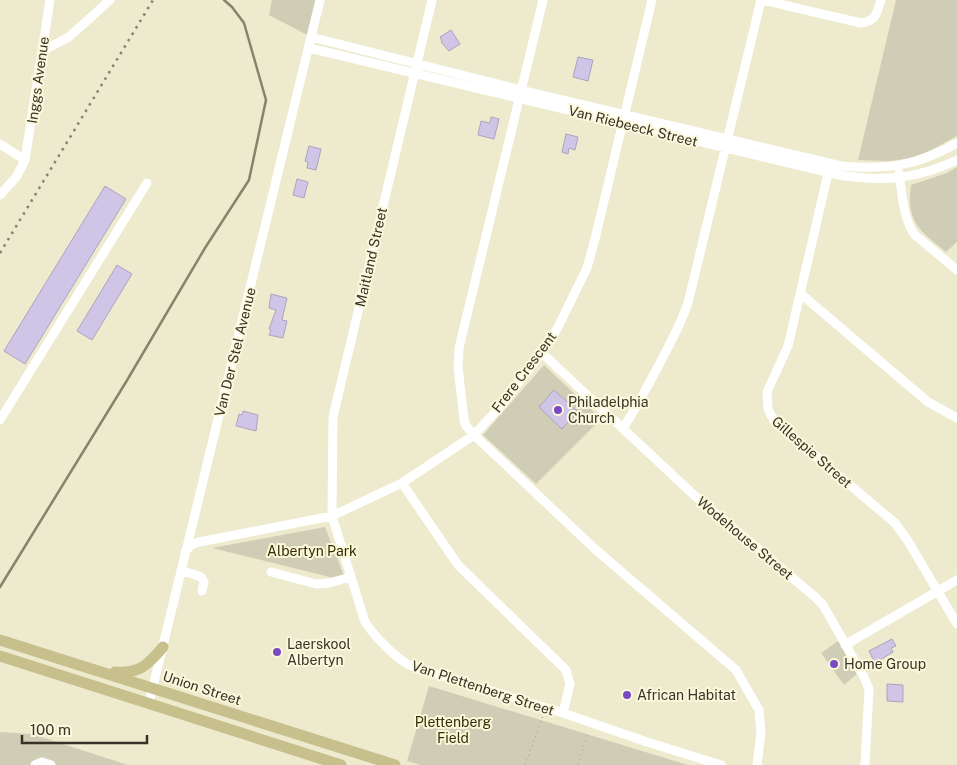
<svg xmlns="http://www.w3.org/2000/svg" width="957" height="765" viewBox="0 0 957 765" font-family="'Public Sans',sans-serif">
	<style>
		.green { fill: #d0cdb6 }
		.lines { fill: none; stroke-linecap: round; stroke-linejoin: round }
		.stream { stroke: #88846a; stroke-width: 2.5 }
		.building { fill: #cfc5e6; stroke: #aba4be }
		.path { stroke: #a09d88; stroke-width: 1; stroke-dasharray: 1 4; stroke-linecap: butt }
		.minor { stroke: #fff; stroke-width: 9 }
		.major { stroke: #c7bf8c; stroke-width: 11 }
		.rail { stroke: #858270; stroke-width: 2.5; stroke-dasharray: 2.5 5; stroke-linecap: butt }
		.poi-dot { fill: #7a4ac2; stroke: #fcf8db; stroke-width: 2 }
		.labels { text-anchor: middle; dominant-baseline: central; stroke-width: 4; stroke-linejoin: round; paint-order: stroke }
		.street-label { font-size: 14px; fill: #353328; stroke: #fcf8db }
		.poi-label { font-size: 14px; fill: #353328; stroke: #fcf8db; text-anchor: start }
		.park-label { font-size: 14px; fill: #352e01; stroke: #fcf8db }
	</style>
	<rect width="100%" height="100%" fill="#eeeace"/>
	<!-- green -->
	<path class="green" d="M272 0H320L311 37 269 15Z
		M896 0H957V136C938 146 920 158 898 160 885 162 871 160 858 160Z
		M957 167V242L946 252C919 230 906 222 911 185L947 173Z
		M544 365 601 419 536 484 483 435Z
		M325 527 346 581 212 548Z
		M838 641 857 674 844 685 821 653Z
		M429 686 688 765H421L407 761Z
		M0 732 32 734 128 765H0Z"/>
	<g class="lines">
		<!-- stream -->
		<path class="stream" d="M0 587 126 382 205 248 249 180 266 100 244 23 232 7 224 0"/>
	</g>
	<!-- building -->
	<path class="building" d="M451 30 460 44 449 51 441 42 442 41 440 37Z
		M578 57 593 60 588 81 573 77Z
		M491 117 499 119 494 139 478 135 481 121 490 123Z
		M566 134 578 137 575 150 569 148 568 154 562 152Z
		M309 146 321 149 316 170 307 168 308 162 305 161Z
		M297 179 308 182 304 198 293 195Z
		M105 186 126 199 25 364 4 351Z
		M117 265 132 274 92 340 77 331Z
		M271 294 287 298 282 320 287 321 283 338 269 335 271 330 269 329 276 310 269 308Z
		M554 390 578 412 562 429 539 407Z
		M243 411 258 415 256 431 236 426 239 414 242 415Z
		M892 639 896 646 891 648 893 652 875 663 869 651Z
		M887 684 903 685V702L887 701Z"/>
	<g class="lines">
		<!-- path -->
		<path class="path" d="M525 765 543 716
			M578 765 588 732"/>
		<!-- minor -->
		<path class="minor" d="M432 0 333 417 332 516 365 622C375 637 397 660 413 667L563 713 647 742 721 765
			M543 0 459 348 458 367 464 420 466 426 474 435 595 549 736 670 759 710 761 732 757 765
			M762 0 861 23C876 21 877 13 881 0
			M311 37 521 90 841 166C887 170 917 166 957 143
			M309 48 839 175C882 182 917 179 957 160
			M42 51 69 37 110 0
			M0 144 25 160
			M829 169 788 346 767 392 768 409 774 421 895 523 908 541 957 624
			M899 173C902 193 903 219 915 235L957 270
			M0 195 17 176 25 160 50 0
			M801 294 928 402 957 418
			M542 353 695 496 814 596 823 605 864 677 869 689 865 765
			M0 420 147 183
			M623 428C637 407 648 385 660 363 670 343 681 324 688 303L761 0
			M402 483 458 565 566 670 570 684 563 713
			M185 552 191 545 199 542 332 516 402 483 474 435 498 409 542 353 557 329 587 268 595 239 652 0
			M181 570 201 577 204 582 202 591
			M271 572 316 584 329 583 351 577
			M845 645 957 580
			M149 703 320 0
			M35 765 42 762 51 765"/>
		<!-- major -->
		<path class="major" d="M0 640 395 765
			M0 656 341 765
			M115 672C139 674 148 665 163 647"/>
		<!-- rail -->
		<path class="rail" d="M0 253 153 0"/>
	</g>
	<!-- markers -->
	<g class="poi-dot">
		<circle cx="558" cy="410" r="5"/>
		<circle cx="277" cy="652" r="5"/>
		<circle cx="834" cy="664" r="5"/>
		<circle cx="627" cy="695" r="5"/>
	</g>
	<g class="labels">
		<!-- street labels -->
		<g class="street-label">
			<text transform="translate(38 80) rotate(-82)">Inggs Avenue</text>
			<text transform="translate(633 126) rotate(14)">Van Riebeeck Street</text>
			<text transform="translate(371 257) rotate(-77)">Maitland Street</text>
			<text transform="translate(235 352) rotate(-76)">Van Der Stel Avenue</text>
			<text transform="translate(524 372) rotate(-53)">Frere Crescent</text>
			<text transform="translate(812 452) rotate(41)">Gillespie Street</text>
			<text transform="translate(745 538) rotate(40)">Wodehouse Street</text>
			<text transform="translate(202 688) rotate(18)">Union Street</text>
			<text transform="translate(483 688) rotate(18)">Van Plettenberg Street</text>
		</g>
		<!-- poi labels -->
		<g class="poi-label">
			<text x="568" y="402">Philadelphia<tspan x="568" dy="16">Church</tspan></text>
			<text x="287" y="644">Laerskool<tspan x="287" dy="16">Albertyn</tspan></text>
			<text x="844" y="664">Home Group</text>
			<text x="637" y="695">African Habitat</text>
		</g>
		<!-- park labels -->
		<g class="park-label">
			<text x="312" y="551">Albertyn Park</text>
			<text x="453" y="722">Plettenberg<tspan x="453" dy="16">Field</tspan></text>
		</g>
	</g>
	<!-- scale -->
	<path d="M22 735v8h125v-8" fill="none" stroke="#353328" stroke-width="2.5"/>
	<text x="30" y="735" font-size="15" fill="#353328" stroke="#fcf8db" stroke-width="4" paint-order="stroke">100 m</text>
</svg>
